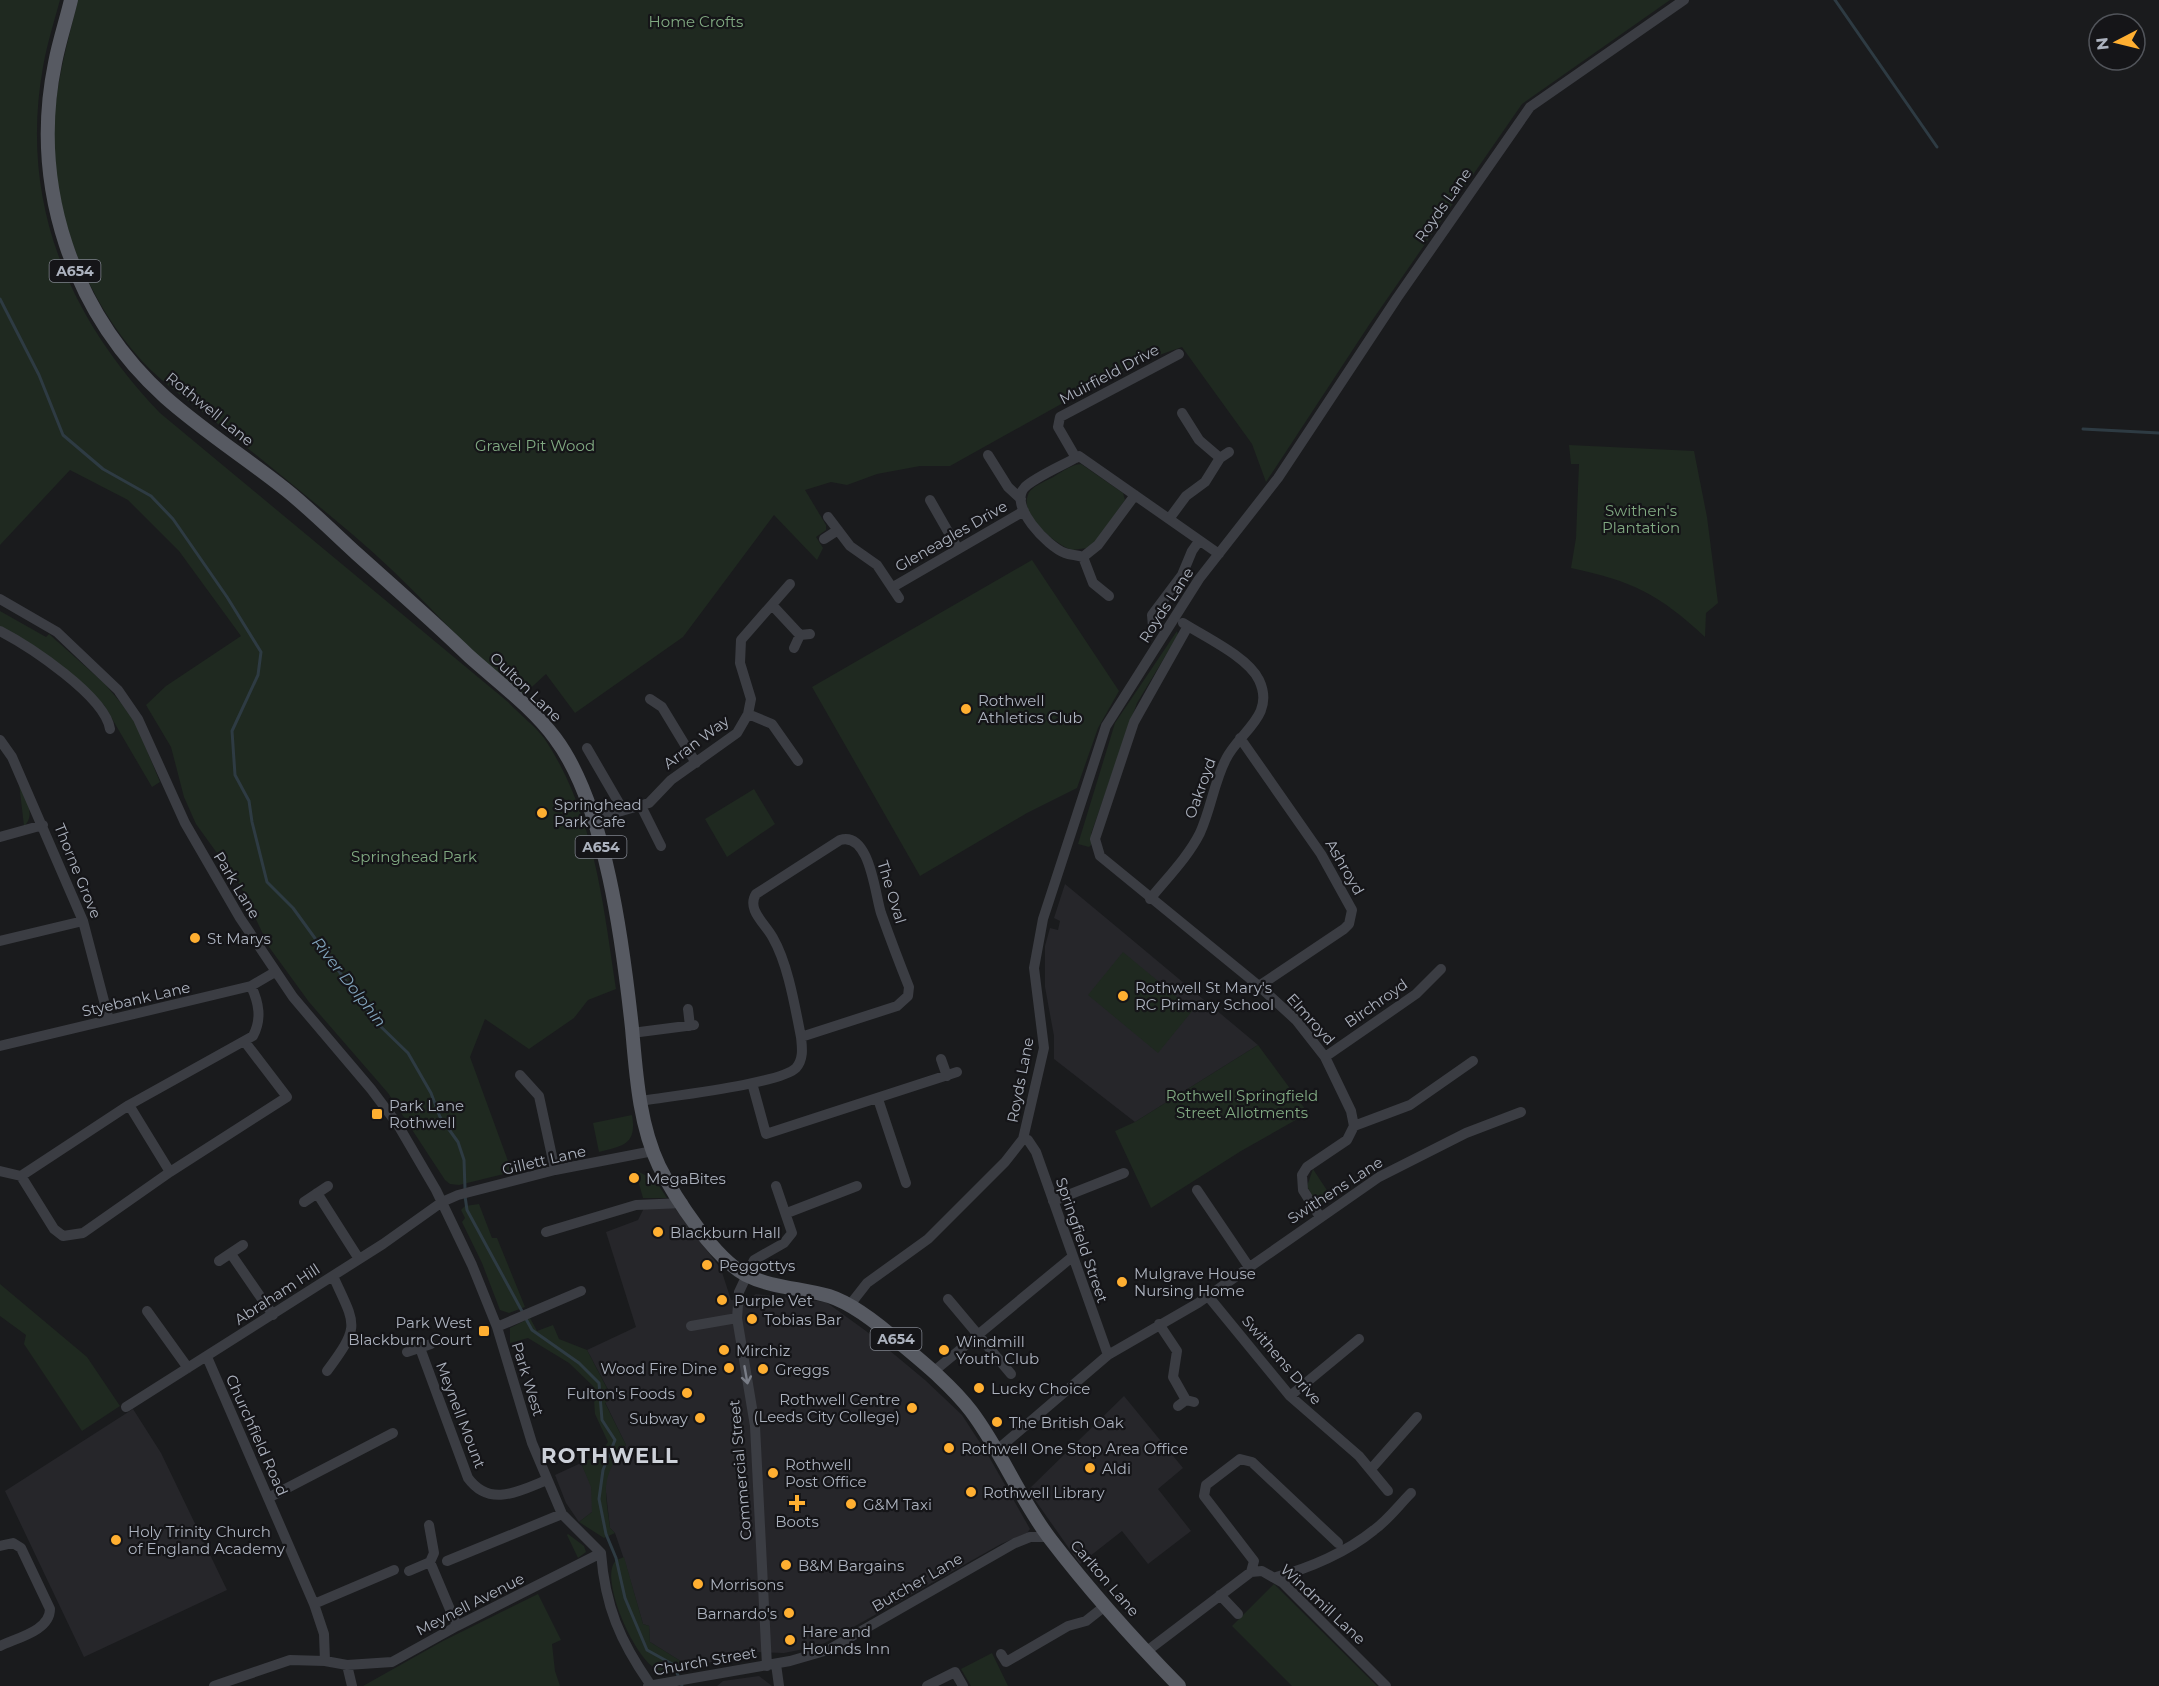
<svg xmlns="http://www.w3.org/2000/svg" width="2159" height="1686" viewBox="0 0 2159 1686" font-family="Montserrat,sans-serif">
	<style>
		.built { fill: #26262a }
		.green { fill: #1f2920 }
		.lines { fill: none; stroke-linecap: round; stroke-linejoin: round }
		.stream { stroke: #2e3b43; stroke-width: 3 }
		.minor { stroke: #3b3d43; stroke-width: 10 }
		.major { stroke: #575a62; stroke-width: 14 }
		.oneway { stroke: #797d87 }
		.poi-dot { fill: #ffaf31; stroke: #151518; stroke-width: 2 }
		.labels { text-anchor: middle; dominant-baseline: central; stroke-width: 4.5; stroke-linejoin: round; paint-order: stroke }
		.shield { fill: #151518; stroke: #7f838c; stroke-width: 1.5 }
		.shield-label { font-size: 14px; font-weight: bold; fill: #acb2be }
		.park-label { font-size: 15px; fill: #81aa82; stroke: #151518 }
		.street-label { font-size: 15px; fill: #acb2be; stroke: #151518 }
		.poi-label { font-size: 15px; fill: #acb2be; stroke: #151518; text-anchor: start }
		.water-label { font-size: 16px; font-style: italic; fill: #80a3bb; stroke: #151518 }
		.district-label { font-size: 21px; font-weight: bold; letter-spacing: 1.5px; fill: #cdd1d9; stroke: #151518 }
	</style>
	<rect width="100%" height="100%" fill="#1a1b1d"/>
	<!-- built -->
	<path class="built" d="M1065 884 1118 928 1258 1045 1135 1122 1054 1059V1036L1045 987V946L1050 928 1058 930 1060 921 1054 918Z
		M674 1207 721 1269 731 1300 746 1302 756 1294 826 1302 866 1331 925 1380 962 1415 988 1455 1030 1529 1027 1533 1001 1544 825 1643 804 1649 784 1653 756 1652 690 1667 650 1642 649 1626 643 1624 625 1562 615 1533 610 1528 605 1483 611 1464 626 1445 605 1402 612 1397 587 1350 636 1327 606 1232 638 1220 644 1208Z
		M1124 1396 1183 1468 1158 1489 1191 1531 1148 1564 1122 1531 1080 1564 1028 1490Z
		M133 1409 161 1453 227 1590 84 1657 5 1491Z
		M581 1463 592 1487V1512L579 1522 566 1503 555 1475Z
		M759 1676 772 1686H717L723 1681Z"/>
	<!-- green -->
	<path class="green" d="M0 0H60C54 22 47 44 43 67 19 201 68 317 160 413L508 702C519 714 534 725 544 738 594 812 603 903 616 989L588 1000 574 1018 529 1049 485 1019 470 1057 512 1172 459 1185 450 1184 445 1180 388 1093 309 1002 269 947 240 885 196 824 184 797 171 747 146 705 166 686 241 636 179 551 128 500 70 470 0 545Z
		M78 0H1670L1522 104 1369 325 1266 482 1252 444 1182 347 1131 365 950 466H920L877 474 847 485 831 482 805 490 826 525V530L816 537 823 548 817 560 774 515 683 637 575 713 546 674 522 696C462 646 412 584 352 534 306 495 258 457 212 419 189 401 162 383 142 361 86 300 52 212 54 129 55 86 68 41 78 0Z
		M1569 445 1694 451 1707 517 1718 603 1706 613 1705 637C1659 594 1632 581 1571 568L1576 538 1579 464H1571Z
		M1081 464 1123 493 1125 500 1094 544 1087 548 1072 550C1056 545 1019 515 1028 495 1031 486 1047 481 1055 476 1063 471 1071 465 1081 464Z
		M1032 560 1119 691 1098 728 1077 788 1027 813 920 876 812 687Z
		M0 611 46 637 49 634 104 683 121 703 136 724 160 782 152 787 104 705 75 678 0 627Z
		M1177 631 1178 635 1137 703 1091 834V845L1089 847 1078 844 1115 723Z
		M19 783C24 796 37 815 24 826Z
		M754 789 775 824 727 857 705 819Z
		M1123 952 1193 1010 1158 1053 1088 995Z
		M1258 1045 1308 1113 1241 1151 1151 1208 1115 1131 1135 1122Z
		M632 1115C637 1144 624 1146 599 1152L593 1123Z
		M1313 1169 1332 1198 1324 1204 1315 1201 1307 1186Z
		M635 1170 655 1180 667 1198H643Z
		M479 1204 492 1238H497L525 1307 509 1313 500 1310 482 1263 462 1222 465 1218 461 1210 465 1206Z
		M0 1284 87 1357 120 1406 82 1431 24 1344 26 1335 0 1316Z
		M530 1318 537 1331 553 1325 559 1339 587 1350 612 1398 605 1403 626 1445C600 1479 605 1488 610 1528L615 1533 604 1538 579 1522 592 1512 591 1487 581 1463 599 1455 608 1442 595 1414 593 1386 569 1363 528 1338 510 1343V1328Z
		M568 1534 584 1546 586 1552 578 1558 567 1535Z
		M624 1557 643 1624 649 1626 650 1642 690 1667C680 1670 668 1674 658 1670 636 1661 603 1587 613 1565 615 1560 619 1559 624 1557Z
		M1274 1584 1377 1686H1292L1232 1626Z
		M538 1594 561 1640 552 1644 555 1671 560 1686H363L443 1641Z
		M992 1653 1008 1686H971L961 1669Z"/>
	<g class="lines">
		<!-- stream -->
		<path class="stream" d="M1835 0 1937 147
			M0 299 39 375 63 435 103 469 151 496 173 519 227 597 261 652 258 675 232 731 235 775 249 801 252 822 267 882 293 908 375 1021 408 1053 431 1093 440 1117 458 1142 464 1160 465 1189
			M2083 429 2159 433
			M465 1196 467 1210 523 1313
			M526 1319 532 1330 579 1363 599 1383 602 1420 615 1440 603 1470 599 1499 606 1534 616 1558 625 1598 647 1650 674 1665 682 1686"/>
		<!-- minor -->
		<path class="minor" d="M1182 413 1199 440 1220 458
			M988 455 1008 487 1021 499
			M1076 458 1058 427 1060 417 1179 354
			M1135 495 1098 545 1083 557C1077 555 1070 555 1065 553 1048 547 1007 505 1025 487 1037 476 1064 465 1079 456L1219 554
			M930 500 958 549
			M828 517 850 546 877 565 899 598
			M1169 519 1186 496 1205 482 1220 458 1229 452
			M824 539 838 530
			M1083 557 1093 583 1109 596
			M893 587 1024 511
			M0 599 57 632 118 690 138 719 185 823 240 918 293 997 371 1089 398 1125 436 1190 472 1265 497 1327 532 1443 562 1514 601 1553
			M773 606 800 635
			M1153 626 1152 615 1182 575 1192 551 1199 541
			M1188 626 1134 722 1095 839 1100 856 1259 986 1296 1020 1325 1057 1351 1111 1354 1126 1347 1140 1307 1167 1302 1175 1303 1190 1320 1217
			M0 631C29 646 105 696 110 729
			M794 648 800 635 810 634
			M650 699 662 707 696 763
			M748 714 772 724 798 761
			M1240 738 1321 854 1352 910 1349 924 1344 929 1259 986
			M0 740 12 757 83 921 109 1020
			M587 748 623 810
			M641 806 661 846
			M594 819 649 803 671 780 737 733 748 714 751 699 740 663 741 640 790 584
			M0 837 43 825
			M1150 899C1167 878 1188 857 1200 833 1211 809 1214 782 1226 759 1239 732 1276 716 1259 680 1248 657 1205 637 1183 623
			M0 941 83 921
			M688 1009 690 1026
			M632 1033 694 1025
			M245 1042 287 1097 170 1172 83 1233 63 1236 54 1229 21 1176 129 1105 253 1036C262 1019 259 1003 251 986
			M0 1046 251 986 275 972
			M1325 1057 1416 994 1441 969
			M941 1059 947 1076
			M520 1075 539 1096 555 1170
			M752 1083 766 1134 957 1072
			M878 1099 906 1183
			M641 1101C669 1096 780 1084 796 1068 804 1059 802 1047 801 1037 795 1007 788 964 773 938 766 924 746 910 756 894L840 840C870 831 875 895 881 913 890 938 899 962 909 987L908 996 897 1006 801 1037
			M129 1105 170 1172
			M1354 1126 1410 1105 1473 1061
			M1023 1139 1028 1140 1036 1152 1108 1355
			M0 1171 21 1176
			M1197 1190 1249 1267
			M317 1193 359 1259
			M1053 1201 1124 1173
			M304 1202 328 1186
			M787 1213 857 1186
			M546 1232 636 1205 683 1203
			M231 1254 273 1315
			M219 1261 243 1245
			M1208 1296 1290 1396 1359 1456 1388 1491
			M948 1299 1011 1374
			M849 1306 867 1283 928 1239 1005 1162 1023 1139 1044 1048 1034 968 1043 919 1106 726 1199 579 1278 478 1397 298 1530 107 1684 0
			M147 1311 188 1368
			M1159 1324 1177 1351 1173 1377 1186 1400
			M691 1326 737 1318
			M497 1327 581 1291
			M420 1348 468 1478C490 1508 519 1491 547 1480
			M407 1352 431 1344
			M207 1357 314 1604 324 1634 325 1661
			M327 1371C361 1325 356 1326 333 1276
			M933 1372 1072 1257
			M1290 1396 1359 1339
			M1178 1406 1186 1400 1194 1402
			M126 1407 383 1244 442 1202 458 1195 555 1170 653 1151
			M997 1450 1108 1355 1198 1303 1379 1177 1466 1133 1521 1112
			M1371 1469 1417 1417
			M268 1498 393 1433
			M429 1525 434 1553 430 1562 457 1626
			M0 1546 13 1543 21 1548 50 1609C50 1631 16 1638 0 1646
			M601 1553C605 1606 620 1641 650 1684
			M447 1561 562 1514
			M409 1571 430 1562
			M1251 1572 1254 1561 1204 1496 1206 1485 1240 1459 1252 1462 1338 1543
			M1276 1577C1310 1568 1347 1552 1374 1530 1388 1520 1399 1505 1411 1493
			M1220 1595 1238 1614
			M314 1604 394 1570
			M1147 1651 1251 1572 1262 1571 1283 1583 1386 1686
			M1001 1654 1006 1662 1068 1626 1086 1621 1105 1606
			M776 1664 779 1686
			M347 1665 352 1686
			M767 1666 755 1426 737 1318 739 1292 754 1260 784 1243 792 1233 776 1186
			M214 1686 290 1660 325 1661 347 1665 392 1662 457 1626 601 1553
			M648 1686 790 1661 828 1650 1015 1543 1030 1537H1048
			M927 1686 955 1672 963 1686"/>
		<!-- major -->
		<path class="major" d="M71 0C66 21 59 42 55 63 30 185 72 313 165 397 202 430 246 458 285 489 310 509 333 532 357 554 395 588 433 621 469 656 498 682 532 707 555 738 606 806 623 945 632 1028 636 1073 639 1124 659 1166 675 1198 714 1258 746 1275 772 1288 802 1288 829 1296 854 1304 882 1327 901 1344 925 1364 952 1386 971 1411 1002 1452 1020 1500 1051 1540 1090 1591 1134 1640 1179 1686"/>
	</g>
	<!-- one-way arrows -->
	<defs><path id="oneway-shaft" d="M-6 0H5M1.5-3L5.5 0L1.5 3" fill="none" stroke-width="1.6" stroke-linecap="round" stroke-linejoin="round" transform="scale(1.5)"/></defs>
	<use class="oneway" href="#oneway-shaft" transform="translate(746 1375) rotate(80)"/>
	<!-- markers -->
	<g class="poi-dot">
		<circle cx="966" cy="709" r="6"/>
		<circle cx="542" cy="813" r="6"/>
		<circle cx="195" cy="938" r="6"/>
		<circle cx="1123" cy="996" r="6"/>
		<rect x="371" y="1108" width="12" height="12" rx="3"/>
		<circle cx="634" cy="1178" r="6"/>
		<circle cx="658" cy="1232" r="6"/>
		<circle cx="707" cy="1265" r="6"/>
		<circle cx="1122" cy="1282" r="6"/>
		<circle cx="722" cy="1300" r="6"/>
		<circle cx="752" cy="1319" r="6"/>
		<rect x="478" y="1325" width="12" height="12" rx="3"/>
		<circle cx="724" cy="1350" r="6"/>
		<circle cx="944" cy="1350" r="6"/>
		<circle cx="729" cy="1368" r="6"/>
		<circle cx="763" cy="1369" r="6"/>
		<circle cx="979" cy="1388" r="6"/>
		<circle cx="687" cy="1393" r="6"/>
		<circle cx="912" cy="1408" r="6"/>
		<circle cx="700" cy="1418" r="6"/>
		<circle cx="997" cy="1422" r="6"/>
		<circle cx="949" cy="1448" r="6"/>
		<circle cx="1090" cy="1468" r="6"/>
		<circle cx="773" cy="1473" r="6"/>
		<circle cx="971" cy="1492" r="6"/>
		<path d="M794 1494h6v6h6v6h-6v6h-6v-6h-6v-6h6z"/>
		<circle cx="851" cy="1504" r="6"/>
		<circle cx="116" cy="1540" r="6"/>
		<circle cx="786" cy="1565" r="6"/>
		<circle cx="698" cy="1584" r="6"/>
		<circle cx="789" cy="1613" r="6"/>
		<circle cx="790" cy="1640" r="6"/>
	</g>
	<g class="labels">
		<!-- shield labels -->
		<g class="shield">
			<rect x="49.5" y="260" width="51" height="22" rx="4.5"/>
			<rect x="575.5" y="836" width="51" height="22" rx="4.5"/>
			<rect x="870.5" y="1328" width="51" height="22" rx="4.5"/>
		</g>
		<g class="shield-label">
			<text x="75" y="271">A654</text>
			<text x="601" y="847">A654</text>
			<text x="896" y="1339">A654</text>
		</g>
		<!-- park labels -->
		<g class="park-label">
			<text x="696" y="21">Home Crofts</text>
			<text x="535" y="445">Gravel Pit Wood</text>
			<text x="1641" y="510">Swithen's<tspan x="1641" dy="17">Plantation</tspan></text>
			<text x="414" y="856">Springhead Park</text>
			<text x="1242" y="1095">Rothwell Springfield<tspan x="1242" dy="17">Street Allotments</tspan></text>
		</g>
		<!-- street labels -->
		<g class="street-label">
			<text transform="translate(1443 205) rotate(-55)">Royds Lane</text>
			<text transform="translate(1109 374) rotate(-28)">Muirfield Drive</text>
			<text transform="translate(210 409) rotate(39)">Rothwell Lane</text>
			<text transform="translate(951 536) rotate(-30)">Gleneagles Drive</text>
			<text transform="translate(1166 605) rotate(-57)">Royds Lane</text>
			<text transform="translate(526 687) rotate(44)">Oulton Lane</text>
			<text transform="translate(696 742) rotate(-37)">Arran Way</text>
			<text transform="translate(1200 788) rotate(-70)">Oakroyd</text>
			<text transform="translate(1345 867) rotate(60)">Ashroyd</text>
			<text transform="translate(78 871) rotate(68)">Thorne Grove</text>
			<text transform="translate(237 885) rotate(59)">Park Lane</text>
			<text transform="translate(892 892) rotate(73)">The Oval</text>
			<text transform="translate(136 999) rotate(-13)">Styebank Lane</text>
			<text transform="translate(1376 1003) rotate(-35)">Birchroyd</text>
			<text transform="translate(1311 1019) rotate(48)">Elmroyd</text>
			<text transform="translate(1020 1080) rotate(-79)">Royds Lane</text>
			<text transform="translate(544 1160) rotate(-13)">Gillett Lane</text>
			<text transform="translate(1335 1190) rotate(-33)">Swithens Lane</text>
			<text transform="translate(1082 1240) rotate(71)">Springfield Street</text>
			<text transform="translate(277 1294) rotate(-33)">Abraham Hill</text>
			<text transform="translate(1282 1360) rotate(49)">Swithens Drive</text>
			<text transform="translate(528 1379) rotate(73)">Park West</text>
			<text transform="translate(461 1415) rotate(69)">Meynell Mount</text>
			<text transform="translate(257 1435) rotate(66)">Churchfield Road</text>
			<text transform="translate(740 1470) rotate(-95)">Commercial Street</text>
			<text transform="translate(1105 1578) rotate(49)">Carlton Lane</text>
			<text transform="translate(917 1582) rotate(-30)">Butcher Lane</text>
			<text transform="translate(470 1604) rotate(-27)">Meynell Avenue</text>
			<text transform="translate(1323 1604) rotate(43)">Windmill Lane</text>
			<text transform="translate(705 1661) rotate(-10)">Church Street</text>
		</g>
		<!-- poi labels -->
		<g class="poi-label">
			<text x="978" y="700">Rothwell<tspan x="978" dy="17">Athletics Club</tspan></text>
			<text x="554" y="804">Springhead<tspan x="554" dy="17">Park Cafe</tspan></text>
			<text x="207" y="938">St Marys</text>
			<text x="1135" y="987">Rothwell St Mary's<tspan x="1135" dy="17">RC Primary School</tspan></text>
			<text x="389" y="1105">Park Lane<tspan x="389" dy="17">Rothwell</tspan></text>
			<text x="646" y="1178">MegaBites</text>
			<text x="670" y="1232">Blackburn Hall</text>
			<text x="719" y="1265">Peggottys</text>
			<text x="1134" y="1273">Mulgrave House<tspan x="1134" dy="17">Nursing Home</tspan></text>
			<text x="734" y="1300">Purple Vet</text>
			<text x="764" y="1319">Tobias Bar</text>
			<text x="472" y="1322" text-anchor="end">Park West<tspan x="472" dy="17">Blackburn Court</tspan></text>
			<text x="956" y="1341">Windmill<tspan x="956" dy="17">Youth Club</tspan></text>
			<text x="736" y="1350">Mirchiz</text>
			<text x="717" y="1368" text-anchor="end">Wood Fire Dine</text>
			<text x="775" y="1369">Greggs</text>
			<text x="991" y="1388">Lucky Choice</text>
			<text x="675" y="1393" text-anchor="end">Fulton's Foods</text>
			<text x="900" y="1399" text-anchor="end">Rothwell Centre<tspan x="900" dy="17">(Leeds City College)</tspan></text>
			<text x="688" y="1418" text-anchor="end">Subway</text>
			<text x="1009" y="1422">The British Oak</text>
			<text x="961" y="1448">Rothwell One Stop Area Office</text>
			<text x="785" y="1464">Rothwell<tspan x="785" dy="17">Post Office</tspan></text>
			<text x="1102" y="1468">Aldi</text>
			<text x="983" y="1492">Rothwell Library</text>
			<text x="863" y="1504">G&amp;M Taxi</text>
			<text x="797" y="1521" text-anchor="middle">Boots</text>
			<text x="128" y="1531">Holy Trinity Church<tspan x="128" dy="17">of England Academy</tspan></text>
			<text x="798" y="1565">B&amp;M Bargains</text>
			<text x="710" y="1584">Morrisons</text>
			<text x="777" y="1613" text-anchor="end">Barnardo's</text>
			<text x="802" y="1631">Hare and<tspan x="802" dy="17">Hounds Inn</tspan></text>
		</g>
		<!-- water labels -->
		<g class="water-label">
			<text transform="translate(349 982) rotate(52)">River Dolphin</text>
		</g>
		<!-- district labels -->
		<g class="district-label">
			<text x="610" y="1455">ROTHWELL</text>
		</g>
	</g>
	<!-- north arrow -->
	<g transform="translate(2117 42) rotate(263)"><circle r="28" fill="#151518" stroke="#51545a" stroke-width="1.5"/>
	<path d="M0-4.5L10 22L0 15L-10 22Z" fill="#ffaf31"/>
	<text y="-9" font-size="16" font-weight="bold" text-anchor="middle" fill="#acb2be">N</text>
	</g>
</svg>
